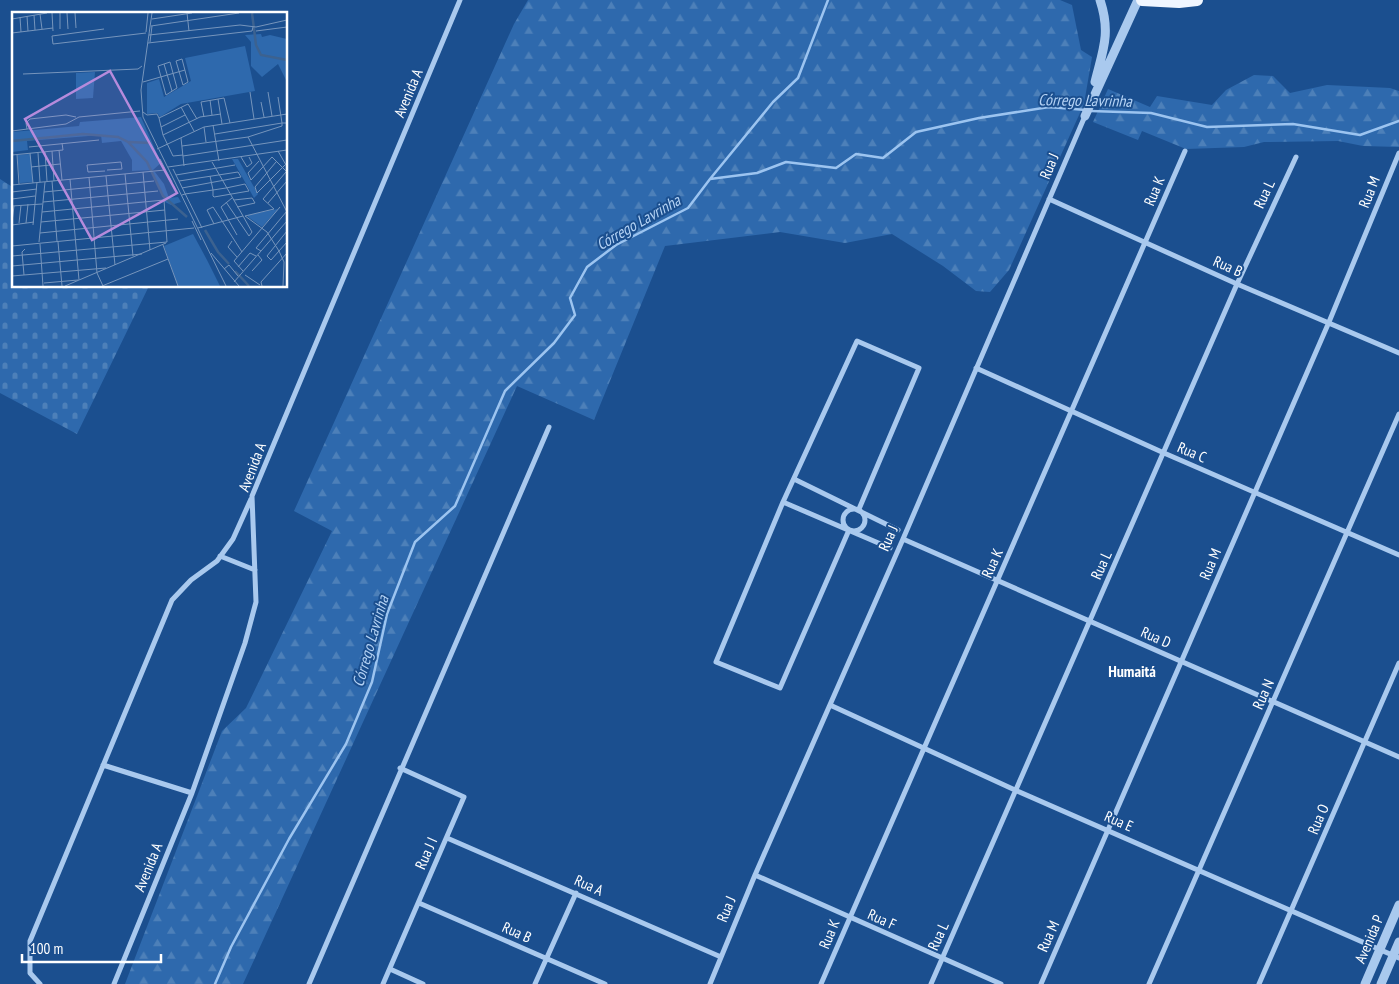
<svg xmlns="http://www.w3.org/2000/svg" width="1399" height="984" viewBox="0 0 1399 984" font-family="'PT Sans Narrow',sans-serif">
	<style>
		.forest { fill: url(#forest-firs) }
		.cemetery { fill: url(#cemetery-stones) }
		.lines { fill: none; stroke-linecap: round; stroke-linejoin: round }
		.stream { stroke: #9cc4f0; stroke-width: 2.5 }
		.minor { stroke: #a9c9ee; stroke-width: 5 }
		.tertiary { stroke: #a9c9ee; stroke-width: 9 }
		.primary { stroke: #f0f6ff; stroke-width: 12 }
		.labels { text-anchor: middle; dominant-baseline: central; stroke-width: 4; stroke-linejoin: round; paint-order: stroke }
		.street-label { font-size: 15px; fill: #fff; stroke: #1b4f8f }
		.water-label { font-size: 16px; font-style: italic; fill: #b5d3f5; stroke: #1b4f8f }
		.neighbourhood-label { font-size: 16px; font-weight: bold; fill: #fff; stroke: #1b4f8f }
		.inset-river { fill: none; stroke: #3c6290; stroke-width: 2.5 }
		.inset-road { fill: none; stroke: #7695bc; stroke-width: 1 }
		.view { fill: #b68bdc; fill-opacity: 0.15; stroke: #b68bdc; stroke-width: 2.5 }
		.inset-edge { fill: none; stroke: #fff; stroke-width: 2.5 }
	</style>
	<defs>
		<pattern id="forest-firs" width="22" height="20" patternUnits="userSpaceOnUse" patternTransform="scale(1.25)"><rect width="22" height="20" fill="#2e69ad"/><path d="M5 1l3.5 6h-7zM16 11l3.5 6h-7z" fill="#4d80b9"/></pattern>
		<pattern id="cemetery-stones" width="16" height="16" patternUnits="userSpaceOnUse" patternTransform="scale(1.25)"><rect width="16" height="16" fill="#2e69ad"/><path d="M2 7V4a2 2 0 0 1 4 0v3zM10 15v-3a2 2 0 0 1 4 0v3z" fill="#4d80b9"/></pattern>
	</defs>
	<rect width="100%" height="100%" fill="#1b4f8f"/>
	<!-- forest -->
	<path class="forest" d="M528 0H1060L1072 5 1081 50 1092 57 1084 104 1009 270 990 292 976 291 943 266 892 234 845 243 780 232 665 246 594 420 517 386 243 984H125L222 731 246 708 332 531 294 511 514 24Z
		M1254 75 1273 76 1290 93 1327 85 1390 88 1399 91V147L1363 146 1338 141 1264 142 1244 147 1186 149 1142 131 1138 140 1093 122 1108 89 1150 107 1157 96 1212 105 1226 90Z"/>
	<!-- cemetery -->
	<path class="cemetery" d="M0 179 14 188V286H149L77 434 0 393Z"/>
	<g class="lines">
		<!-- stream -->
		<path class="stream" d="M1091 111 1151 113 1207 127 1293 124 1360 135 1399 121
			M710 179 773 102 798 78 828 0
			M215 984 231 947 289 839 346 744 372 682 387 614 415 542 455 506 505 391 554 343 575 315 570 298 587 267 616 245 688 208 710 179 757 173 786 162 836 168 856 154 883 158 916 132 979 118 1049 107 1086 110"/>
		<!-- minor -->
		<path class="minor" d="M1049 199 1237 284 1399 353
			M976 368 1164 453 1399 555
			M794 479 898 530
			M783 502 890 548
			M843 520a11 11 0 1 1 22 0a11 11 0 1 1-22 0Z
			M849 530 780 688 716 662 783 502 857 341 919 368 859 509
			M903 539 1399 757
			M220 556 255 570
			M830 705 1015 790 1399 958
			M103 765 192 793
			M447 838 721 957
			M755 875 1001 984
			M419 903 605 984
			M390 969 423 984
			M40 984 30 973V941L172 600 191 580 217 561 233 539 251 499
			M114 984 192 793 245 643 256 602 252 496 460 0
			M309 984 549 427
			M383 984 464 797 400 768
			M535 984 576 893
			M710 984 755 875 903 539 1085 116
			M821 984 1185 151
			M931 984 1237 284 1296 157
			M1041 984 1329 322 1399 153
			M1149 984 1399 414
			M1259 984 1399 663"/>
		<!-- tertiary -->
		<path class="tertiary" d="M1095 82C1103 50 1111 33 1100 0
			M1085 116 1138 0
			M1365 984 1399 905
			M1381 984 1399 942"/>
		<!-- primary -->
		<path class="primary" d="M1142 0 1179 2 1197 0"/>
	</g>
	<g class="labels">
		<!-- street labels -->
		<g class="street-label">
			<text transform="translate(408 93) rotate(-67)">Avenida A</text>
			<text transform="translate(1049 166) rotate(-67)">Rua J</text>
			<text transform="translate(1154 191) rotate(-67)">Rua K</text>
			<text transform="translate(1369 192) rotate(-68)">Rua M</text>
			<text transform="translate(1264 194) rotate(-65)">Rua L</text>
			<text transform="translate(1228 266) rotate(24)">Rua B</text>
			<text transform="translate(1192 452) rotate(23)">Rua C</text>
			<text transform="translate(252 467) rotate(-69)">Avenida A</text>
			<text transform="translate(888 538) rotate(-66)">Rua J</text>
			<text transform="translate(992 563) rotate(-66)">Rua K</text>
			<text transform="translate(1210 564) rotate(-67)">Rua M</text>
			<text transform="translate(1101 565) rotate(-66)">Rua L</text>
			<text transform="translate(1156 637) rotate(24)">Rua D</text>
			<text transform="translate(1263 694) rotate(-66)">Rua N</text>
			<text transform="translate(1318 819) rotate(-67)">Rua O</text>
			<text transform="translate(1119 821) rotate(24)">Rua E</text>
			<text transform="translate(426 853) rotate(-66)">Rua J I</text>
			<text transform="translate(148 867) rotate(-68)">Avenida A</text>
			<text transform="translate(589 885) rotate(24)">Rua A</text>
			<text transform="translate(726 909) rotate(-67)">Rua J</text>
			<text transform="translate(882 919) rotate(24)">Rua F</text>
			<text transform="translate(517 932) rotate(24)">Rua B</text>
			<text transform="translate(829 934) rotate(-67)">Rua K</text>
			<text transform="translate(938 936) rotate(-66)">Rua L</text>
			<text transform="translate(1048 936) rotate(-66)">Rua M</text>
			<text transform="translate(1369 939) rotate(-67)">Avenida P</text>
		</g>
		<!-- water labels -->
		<g class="water-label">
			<text transform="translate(1085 100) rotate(1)">Córrego Lavrinha</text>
			<text transform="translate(638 222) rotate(-30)">Córrego Lavrinha</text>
			<text transform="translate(370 641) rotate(-74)">Córrego Lavrinha</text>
		</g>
		<!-- neighbourhood labels -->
		<g class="neighbourhood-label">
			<text x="1132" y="671">Humaitá</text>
		</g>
	</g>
	<!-- overview -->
	<g transform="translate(12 12)">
		<rect width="275" height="275" fill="#1b4f8f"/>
		<path d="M233 34 243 79 169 92 148 105 145 101 135 102V71L147 67 152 85 179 69 173 46ZM18 142 21 170 8 171 5 143ZM220 147H226L246 182 242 186ZM266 197 250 215 236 205V203Z" fill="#2e69ad"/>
		<path d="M249 22 250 25 258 23 275 27V70L266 52 250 65 239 54V30L233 23ZM129 105 149 151 141 158 120 159V148L109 129 90 131 89 123 15 129 16 138 0 140V120L67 114 68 110ZM140 160H143L152 172 157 186 166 185 169 190 159 193 153 190Z" fill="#2e69ad"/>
		<path d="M83 60 81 86 64 87V61ZM181 222 195 248 208 274H166L152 234Z" fill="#2e69ad"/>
		<path class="inset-river" d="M240 1 244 33 249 43 275 48M0 129 71 122 106 125 116 130 135 150 151 184 175 205M117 130 139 131M193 218 206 240 217 252M223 259 237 274"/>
		<path class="inset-road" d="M40 1 41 19M48 1V17M55 1 56 17M63 1 64 16M140 1 129 78 131 105 214 274M175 1 177 19M28 2 30 17M22 3 23 18M15 4 16 19M8 5 9 20M0 7 35 1M140 7 180 1M139 14 227 1M92 17 40 24 41 32 134 21M244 19 275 15M134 20 136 1M0 21 41 16M137 23 228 13 244 15 275 8M138 30 140 14M136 31 240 19 241 15M170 47 176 70 171 73 164 49ZM158 50 165 76 154 83 146 54ZM152 52 160 79M11 62 126 57 130 54M131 70 173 58M238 80 242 107M256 80 260 104M266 85 270 111H275M206 87 210 112M198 88 200 103M249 90 252 105M169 95 182 119M131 100 135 103 145 102 147 106M192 105 189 90 212 86 218 111M147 106 151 123 161 144 171 143M147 106 176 92 185 107M270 111V114L236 125 275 200M201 113 207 149M149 115 173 103M192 115 194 130M15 117 14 111 18 107 54 103 64 105M0 119 54 112 67 105 128 99M203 122 270 111M151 123 188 105 209 102M169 126 172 154M170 134 236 125M17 135 87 128M145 137 192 115 275 102M47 138 50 168M40 139 42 169M266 139 274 153M33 140 35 169M18 141 21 171M26 141 28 170M0 143 51 138 50 131M5 143 7 172M171 144 275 128M229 145 235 155 240 151 237 145M148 147 160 170M247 149 236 161 239 168 260 145 275 160M200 150 231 204M264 150 243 175 245 181 273 153M19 155 48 152M156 155 275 138M161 157 190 216M93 159 76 160 75 153 109 150 110 157 95 158M131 160 138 238M113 162 121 244M164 163 223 153M94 164 103 253M77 165 85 261 91 274M58 167 67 268M40 169 45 229M167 169 226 160 229 165 170 176M0 173 153 158M0 180 25 177M32 180 142 169M170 183 173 182 201 178 214 176 233 172 237 179 202 185 201 184V178L198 164M220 186 209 195 225 223M0 187 23 184M222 188 240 186 243 191 225 195M31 190 146 179M214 190 237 224 240 220 231 204M256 191 275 169M0 194 30 192M262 197 251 187 274 160M275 199 244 236 249 239 275 209M30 200 152 188 155 230M233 204 255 220 267 239 272 250 271 274M233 204 262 197M180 209 189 228M0 210 2 194M29 210 153 198M7 211 9 193M14 211 16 192M202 212 195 198 201 195 230 240M0 213 22 210M21 213 25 170M186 216 231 204M275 219 255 244 259 248 275 230M28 221 166 207M220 229 216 235 225 245M27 230 33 170M46 230 50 274M28 232 31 274M151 233 166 274M0 234 182 216M199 241 227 274M0 244 155 230M0 254 130 242M226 255 238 241 244 244M212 257 217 253 226 264M231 259 222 249 268 195M240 259 250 248 246 243M12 263 10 240 13 237M233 263 248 273M0 264 94 256M222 270 249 239M32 271 66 268M53 274 154 231M90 274 156 247M250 274 249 270 275 241"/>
		<path class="view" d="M98 59 165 181 80 228 13 107Z"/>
		<rect width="275" height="275" class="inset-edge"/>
	</g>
	<!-- scale -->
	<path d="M22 954v8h139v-8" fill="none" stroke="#ffffff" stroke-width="2.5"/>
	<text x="30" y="954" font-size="15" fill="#ffffff" stroke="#1b4f8f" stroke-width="4" paint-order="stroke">100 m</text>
</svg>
